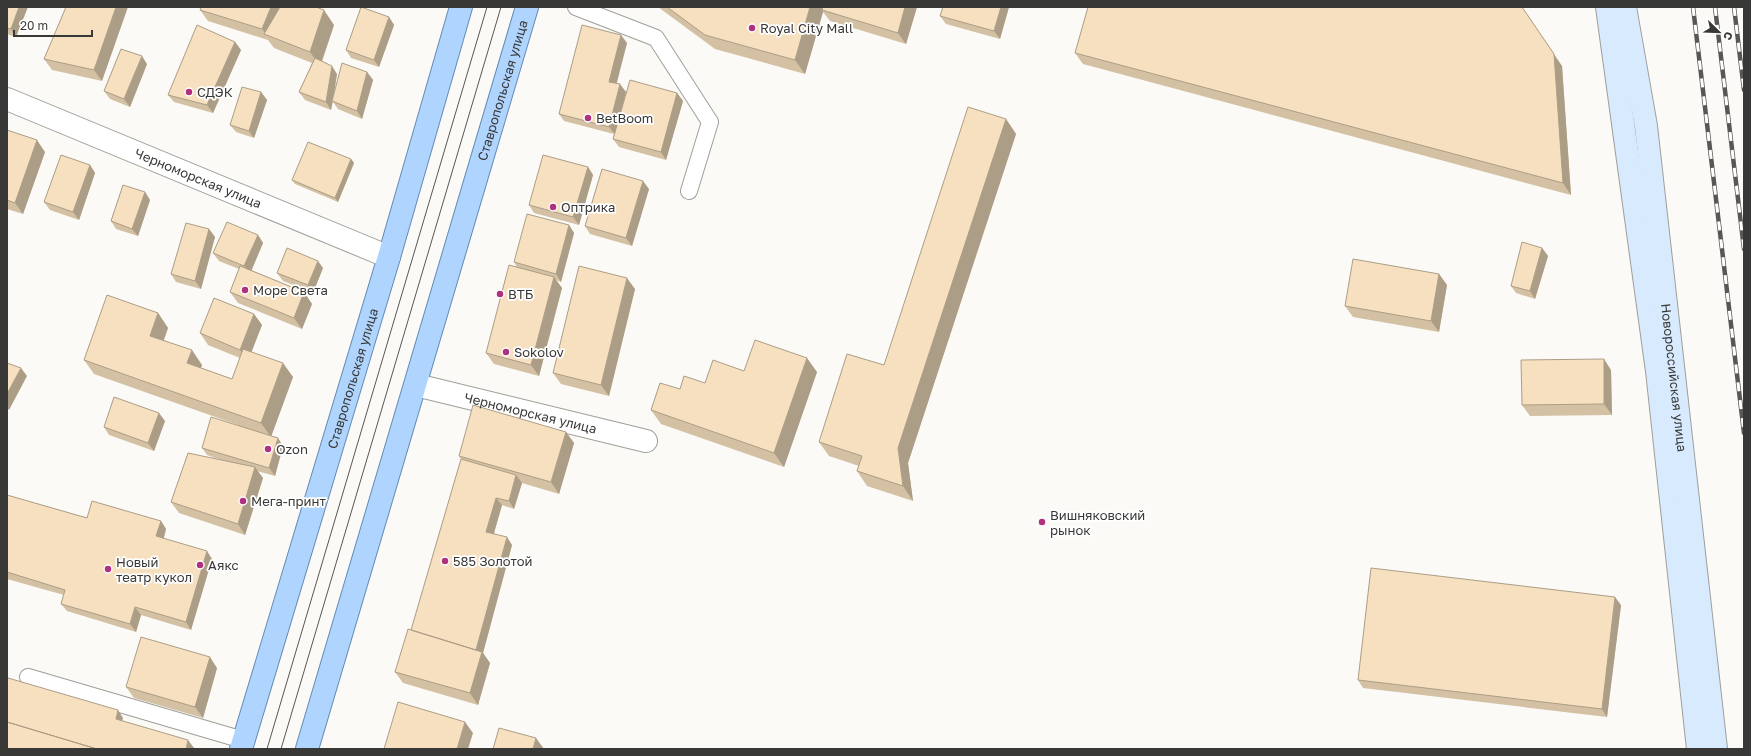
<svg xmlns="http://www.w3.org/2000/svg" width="1751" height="756" viewBox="0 0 1751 756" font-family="'Golos Text',sans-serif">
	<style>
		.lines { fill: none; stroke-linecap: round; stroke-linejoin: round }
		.lane-casing { stroke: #9f9e9a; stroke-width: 18 }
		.street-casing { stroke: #9f9e9a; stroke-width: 24 }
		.secondary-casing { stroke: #9f9e9a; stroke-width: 24 }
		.primary-casing { stroke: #638bb7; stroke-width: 24 }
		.lane { stroke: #fff; stroke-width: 16 }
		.street { stroke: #fff; stroke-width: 22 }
		.secondary { stroke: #d7eafe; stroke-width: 22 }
		.primary { stroke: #afd4fe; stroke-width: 22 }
		.tram { stroke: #585755; stroke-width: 1 }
		.rail-casing { stroke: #585755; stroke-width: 4.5 }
		.rail { stroke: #fff; stroke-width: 3; stroke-dasharray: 9; stroke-linecap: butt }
		.wall { fill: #d4c1a4 }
		.shaded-wall { fill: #ac9d86 }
		.building { fill: #f6e0bf; stroke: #ac9d86 }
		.poi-dot { fill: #af307e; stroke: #fff; stroke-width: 1.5 }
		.labels { text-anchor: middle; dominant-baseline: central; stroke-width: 3.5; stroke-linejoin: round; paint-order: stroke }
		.poi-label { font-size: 13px; fill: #383836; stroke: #fff; text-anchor: start }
		.street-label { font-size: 13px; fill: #383836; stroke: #fff }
	</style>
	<rect width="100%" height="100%" fill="#fbfaf6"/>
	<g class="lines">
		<!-- lane casing -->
		<g class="lane-casing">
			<path id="lane" d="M576 7 656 38 710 122 689 191
				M28 677 243 740"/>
		</g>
		<!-- street casing -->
		<g class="street-casing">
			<g id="street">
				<path id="s1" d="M7 99 389 257"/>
				<path id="s2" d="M416 385 646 441"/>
			</g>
		</g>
		<!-- secondary casing -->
		<g class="secondary-casing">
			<g id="secondary">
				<path d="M1607 7 1657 371 1698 749"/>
				<path id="s3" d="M1625 7 1646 126 1716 749"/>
			</g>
		</g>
		<!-- primary casing -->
		<g class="primary-casing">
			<g id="primary">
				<path id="s4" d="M241 749 389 257 461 7"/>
				<path id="s5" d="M307 749 527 7"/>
			</g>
		</g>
		<!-- lane -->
		<use href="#lane" class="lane"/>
		<!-- street -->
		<use href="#street" class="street"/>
		<!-- secondary -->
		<use href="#secondary" class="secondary"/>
		<!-- primary -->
		<use href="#primary" class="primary"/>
		<!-- tram -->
		<path class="tram" d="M267 749 487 7
			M281 749 501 7"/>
		<!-- rail casing -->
		<g class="rail-casing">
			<path id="rail" d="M1693 7 1744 433
				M1715 7 1744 249
				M1734 7 1744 90"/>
		</g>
		<!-- rail -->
		<use href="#rail" class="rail"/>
	</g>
	<!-- wall -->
	<path class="wall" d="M7 7 16 37 7 34Z
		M66 7 102 81 52 70 44 59Z
		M658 7H917L906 44 830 21 823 12 805 74 715 49Z
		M943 7H1009L1000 39 946 24 940 16Z
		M200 10 334 25 322 62 337 74 334 94 367 72 373 80 362 119 338 109 333 102 331 110 305 100 299 92 312 63 274 48 268 40 208 21Z
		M389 17 394 25 379 67 351 58 346 50Z
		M235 42 241 50 213 113 174 102 168 95Z
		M627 43 616 83 626 92 616 131 677 93 683 101 666 160 619 147 613 139 614 134 564 121 559 114Z
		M1075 53 1562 66 1571 195 1083 64Z
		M147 64 130 107 110 99 104 91Z
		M261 92 267 100 254 138 236 132 230 125Z
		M1006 119 1016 134 908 463 913 501 867 486 857 471 859 466 829 456 819 442 884 365Z
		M7 130 45 152 23 214 7 209Z
		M351 159 354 163 338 202 295 184 292 180Z
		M90 165 95 173 79 220 50 210 44 202Z
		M588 167 593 175 579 225 534 213 529 205Z
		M649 189 632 246 590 234 585 226Z
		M145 192 150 200 138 236 116 229 111 221Z
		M569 225 574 233 561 282 556 280 562 288 539 376 494 364 486 353 517 267 514 262Z
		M209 229 215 237 201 289 176 282 171 274Z
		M258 235 263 243 251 270 304 292 312 304 302 329 238 303 230 292 239 269 219 261 213 253Z
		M1542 248 1548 256 1535 299 1516 293 1511 286Z
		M323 268 313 293 283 281 277 273Z
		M1439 274 1447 285 1439 332 1353 317 1345 306Z
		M635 289 609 396 561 384 553 373Z
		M158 313 168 328 164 340 202 365 201 368 232 379 240 358 208 345 200 333 254 314 262 325 251 352 293 377 271 436 283 446 275 476 257 471 263 478 245 535 179 513 171 502 224 461 207 455 202 448 238 425 94 374 84 360Z
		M1611 370 1612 415 1530 416 1522 405Z
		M817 372 784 467 661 424 651 410 680 389 705 383Z
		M165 421 154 451 109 435 104 427Z
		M566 432 574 443 559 494 522 483 514 509 502 505 494 533 512 545 483 653 490 663 478 705 403 683 395 672 411 630 461 459 459 456Z
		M7 495 87 518 161 521 166 529 164 538 212 559 191 630 141 615 136 632 67 611 61 604 64 595 7 579Z
		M1621 605 1607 717 1363 688 1358 680Z
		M217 668 203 718 134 698 126 687Z"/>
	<!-- shaded-wall -->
	<path class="shaded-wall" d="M19 7H28L16 37 11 29Z
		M116 7H128L102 81 94 70Z
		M271 7H284L266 34 262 29Z
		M810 7H824L822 10 823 12 805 74 795 60Z
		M905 7H917L906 44 898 33Z
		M1001 7H1009L1000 39 994 31Z
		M1522 7 1562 66 1571 195 1563 183Z
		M324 10 334 25 320 66 310 52Z
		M389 17 394 25 379 67 374 60Z
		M621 35 627 43 615 90 609 82Z
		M235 42 241 50 213 113 207 105Z
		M142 56 147 64 130 107 124 99Z
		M332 66 337 74 331 110 326 102Z
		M367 72 373 80 362 119 357 111Z
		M620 84 626 92 615 134 609 127Z
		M261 92 267 100 254 138 249 131Z
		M677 93 683 101 666 160 661 152Z
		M1006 119 1016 134 908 463 913 501 903 486 898 448Z
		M37 140 45 152 23 214 15 203Z
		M351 159 354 163 338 202 335 198Z
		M90 165 95 173 79 220 73 212Z
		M588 167 593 175 579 225 573 217Z
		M643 181 649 189 632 246 626 238Z
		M145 192 150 200 138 236 132 229Z
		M569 225 574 233 561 282 556 274Z
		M209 229 215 237 201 289 195 281Z
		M258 235 263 243 250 274 244 266Z
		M1542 248 1548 256 1535 299 1530 291Z
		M318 261 323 268 313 293 308 285Z
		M1439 274 1447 285 1439 332 1431 321Z
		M554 277 562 288 539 376 531 365Z
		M627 278 635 289 609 396 601 385Z
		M304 292 312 304 302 329 294 318Z
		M158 313 168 328 160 350 150 336Z
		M254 314 262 325 248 361 240 350Z
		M192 350 202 365 197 378 187 363Z
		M807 358 817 372 784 467 774 453Z
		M1604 359 1611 370 1612 415 1604 404Z
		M283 363 293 377 271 437 261 423Z
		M21 368 27 376 9 410 7 407V394Z
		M159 413 165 421 154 451 148 443Z
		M566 432 574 443 559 494 551 482Z
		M278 438 283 446 275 476 269 468Z
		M255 467 263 478 245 535 238 524Z
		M516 475 522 483 514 509 509 501Z
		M496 498 502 505 492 540 486 532Z
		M161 521 166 529 162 544 156 536Z
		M507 537 512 545 483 653 490 663 478 705 470 693 475 652Z
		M207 551 212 559 191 630 186 622Z
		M1615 597 1621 605 1607 717 1602 709Z
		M135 607 141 615 136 632 130 624Z
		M210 657 217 668 203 718 195 707Z
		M118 710 123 718 121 726 116 719Z
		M465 722 473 733 468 749H457Z
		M536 738 544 749H533Z
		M188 740 194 748 193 749H186Z"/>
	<!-- building -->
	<path class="building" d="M7 7H19L11 29 7 28Z
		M66 7H116L94 70 44 59Z
		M201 7H271L262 29 200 10Z
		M280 7H316L324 10 310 52 264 34Z
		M361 7 389 17 374 60 346 50Z
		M667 7H810L795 60 705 35Z
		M823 7H905L898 33 822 10Z
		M943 7H1001L994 31 940 16Z
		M1088 7H1522L1554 54 1563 183 1075 53Z
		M197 25 235 42 207 105 168 95Z
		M582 25 621 35 609 82 620 84 609 127 559 114Z
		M121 49 142 56 124 99 104 91Z
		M315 58 332 66 326 102 299 92Z
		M342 63 367 72 357 111 332 101Z
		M630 80 677 93 661 152 613 139Z
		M242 87 261 92 249 131 230 125Z
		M968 107 1006 119 898 448 903 486 857 471 862 456 819 442 847 354 884 365Z
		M7 130 37 140 15 203 7 200Z
		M308 142 351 159 335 198 292 180Z
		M61 155 90 165 73 212 44 202Z
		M543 155 588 167 573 217 529 205Z
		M602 169 643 181 626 238 585 226Z
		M123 185 145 192 132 229 111 221Z
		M527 214 569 225 556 274 514 262Z
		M227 222 258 235 244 266 213 253Z
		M186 223 209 229 195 281 171 274Z
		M1522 242 1542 248 1530 291 1511 286Z
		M287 248 318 261 308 285 277 273Z
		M1353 259 1439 274 1431 321 1345 306Z
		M509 265 554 277 531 365 486 353Z
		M240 266 304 292 294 318 230 292Z
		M579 266 627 278 601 385 553 373Z
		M107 295 158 313 150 336 192 350 187 363 232 379 243 349 283 363 261 423 84 360Z
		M214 298 254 314 240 350 200 333Z
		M755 340 807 358 774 453 651 410 660 383 680 389 684 376 705 383 713 360 744 371Z
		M1604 359V404L1522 405 1521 360Z
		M7 363 21 368 7 394Z
		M114 397 159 413 148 443 104 427Z
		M473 405 566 432 551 482 459 456Z
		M211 417 278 438 269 468 202 448Z
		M188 453 255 467 238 524 171 502Z
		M461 459 516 475 509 501 496 498 486 532 507 537 476 650 411 630Z
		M7 495 87 518 92 501 161 521 156 536 207 551 186 622 135 607 130 624 61 604 65 590 7 572Z
		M1371 568 1615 597 1602 709 1358 680Z
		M408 629 482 652 470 693 395 672Z
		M141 637 210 657 195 707 126 687Z
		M8 678 118 710 116 719 188 740 186 749H97L7 722V680Z
		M398 702 465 722 457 749H384Z
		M7 722 97 749H7Z
		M499 728 536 738 533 749H493Z"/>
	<!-- markers -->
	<g class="poi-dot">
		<circle cx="752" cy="28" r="4"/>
		<circle cx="189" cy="92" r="4"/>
		<circle cx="588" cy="118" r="4"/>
		<circle cx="553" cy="207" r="4"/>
		<circle cx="245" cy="290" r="4"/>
		<circle cx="500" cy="294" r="4"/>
		<circle cx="506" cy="352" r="4"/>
		<circle cx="268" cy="449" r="4"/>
		<circle cx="243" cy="501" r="4"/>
		<circle cx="1042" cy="522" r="4"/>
		<circle cx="445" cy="561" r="4"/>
		<circle cx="200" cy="565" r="4"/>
		<circle cx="108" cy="569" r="4"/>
	</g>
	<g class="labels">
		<!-- poi labels -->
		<g class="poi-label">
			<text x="760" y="28">Royal City Mall</text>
			<text x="197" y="92">СДЭК</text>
			<text x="596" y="118">BetBoom</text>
			<text x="561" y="207">Оптрика</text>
			<text x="253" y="290">Море Света</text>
			<text x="508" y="294">ВТБ</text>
			<text x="514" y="352">Sokolov</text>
			<text x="276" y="449">Ozon</text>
			<text x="251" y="501">Мега-принт</text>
			<text x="1050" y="515">Вишняковский<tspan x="1050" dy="15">рынок</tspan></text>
			<text x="453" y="561">585 Золотой</text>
			<text x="116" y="562">Новый<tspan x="116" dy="15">театр кукол</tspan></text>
			<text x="208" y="565">Аякс</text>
		</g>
		<!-- street labels -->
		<g class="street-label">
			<text stroke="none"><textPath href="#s5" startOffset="687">Ставропольская улица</textPath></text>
			<text stroke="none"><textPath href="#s1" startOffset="207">Черноморская улица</textPath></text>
			<text stroke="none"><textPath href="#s3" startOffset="374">Новороссийская улица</textPath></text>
			<text stroke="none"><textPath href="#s4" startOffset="387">Ставропольская улица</textPath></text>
			<text stroke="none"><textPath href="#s2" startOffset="118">Черноморская улица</textPath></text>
		</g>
	</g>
	<!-- border -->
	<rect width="1751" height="756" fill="none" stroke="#383836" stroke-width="16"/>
	<!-- north arrow -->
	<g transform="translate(1719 32) rotate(113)" stroke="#ffffff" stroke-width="3" paint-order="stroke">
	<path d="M0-3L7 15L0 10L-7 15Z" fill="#383836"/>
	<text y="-6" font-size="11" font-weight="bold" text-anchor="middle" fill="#383836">С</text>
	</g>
	<!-- scale -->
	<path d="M14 30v6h78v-6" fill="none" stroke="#383836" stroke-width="2"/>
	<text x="20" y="30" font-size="12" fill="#383836" stroke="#ffffff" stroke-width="3" paint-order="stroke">20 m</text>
</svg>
